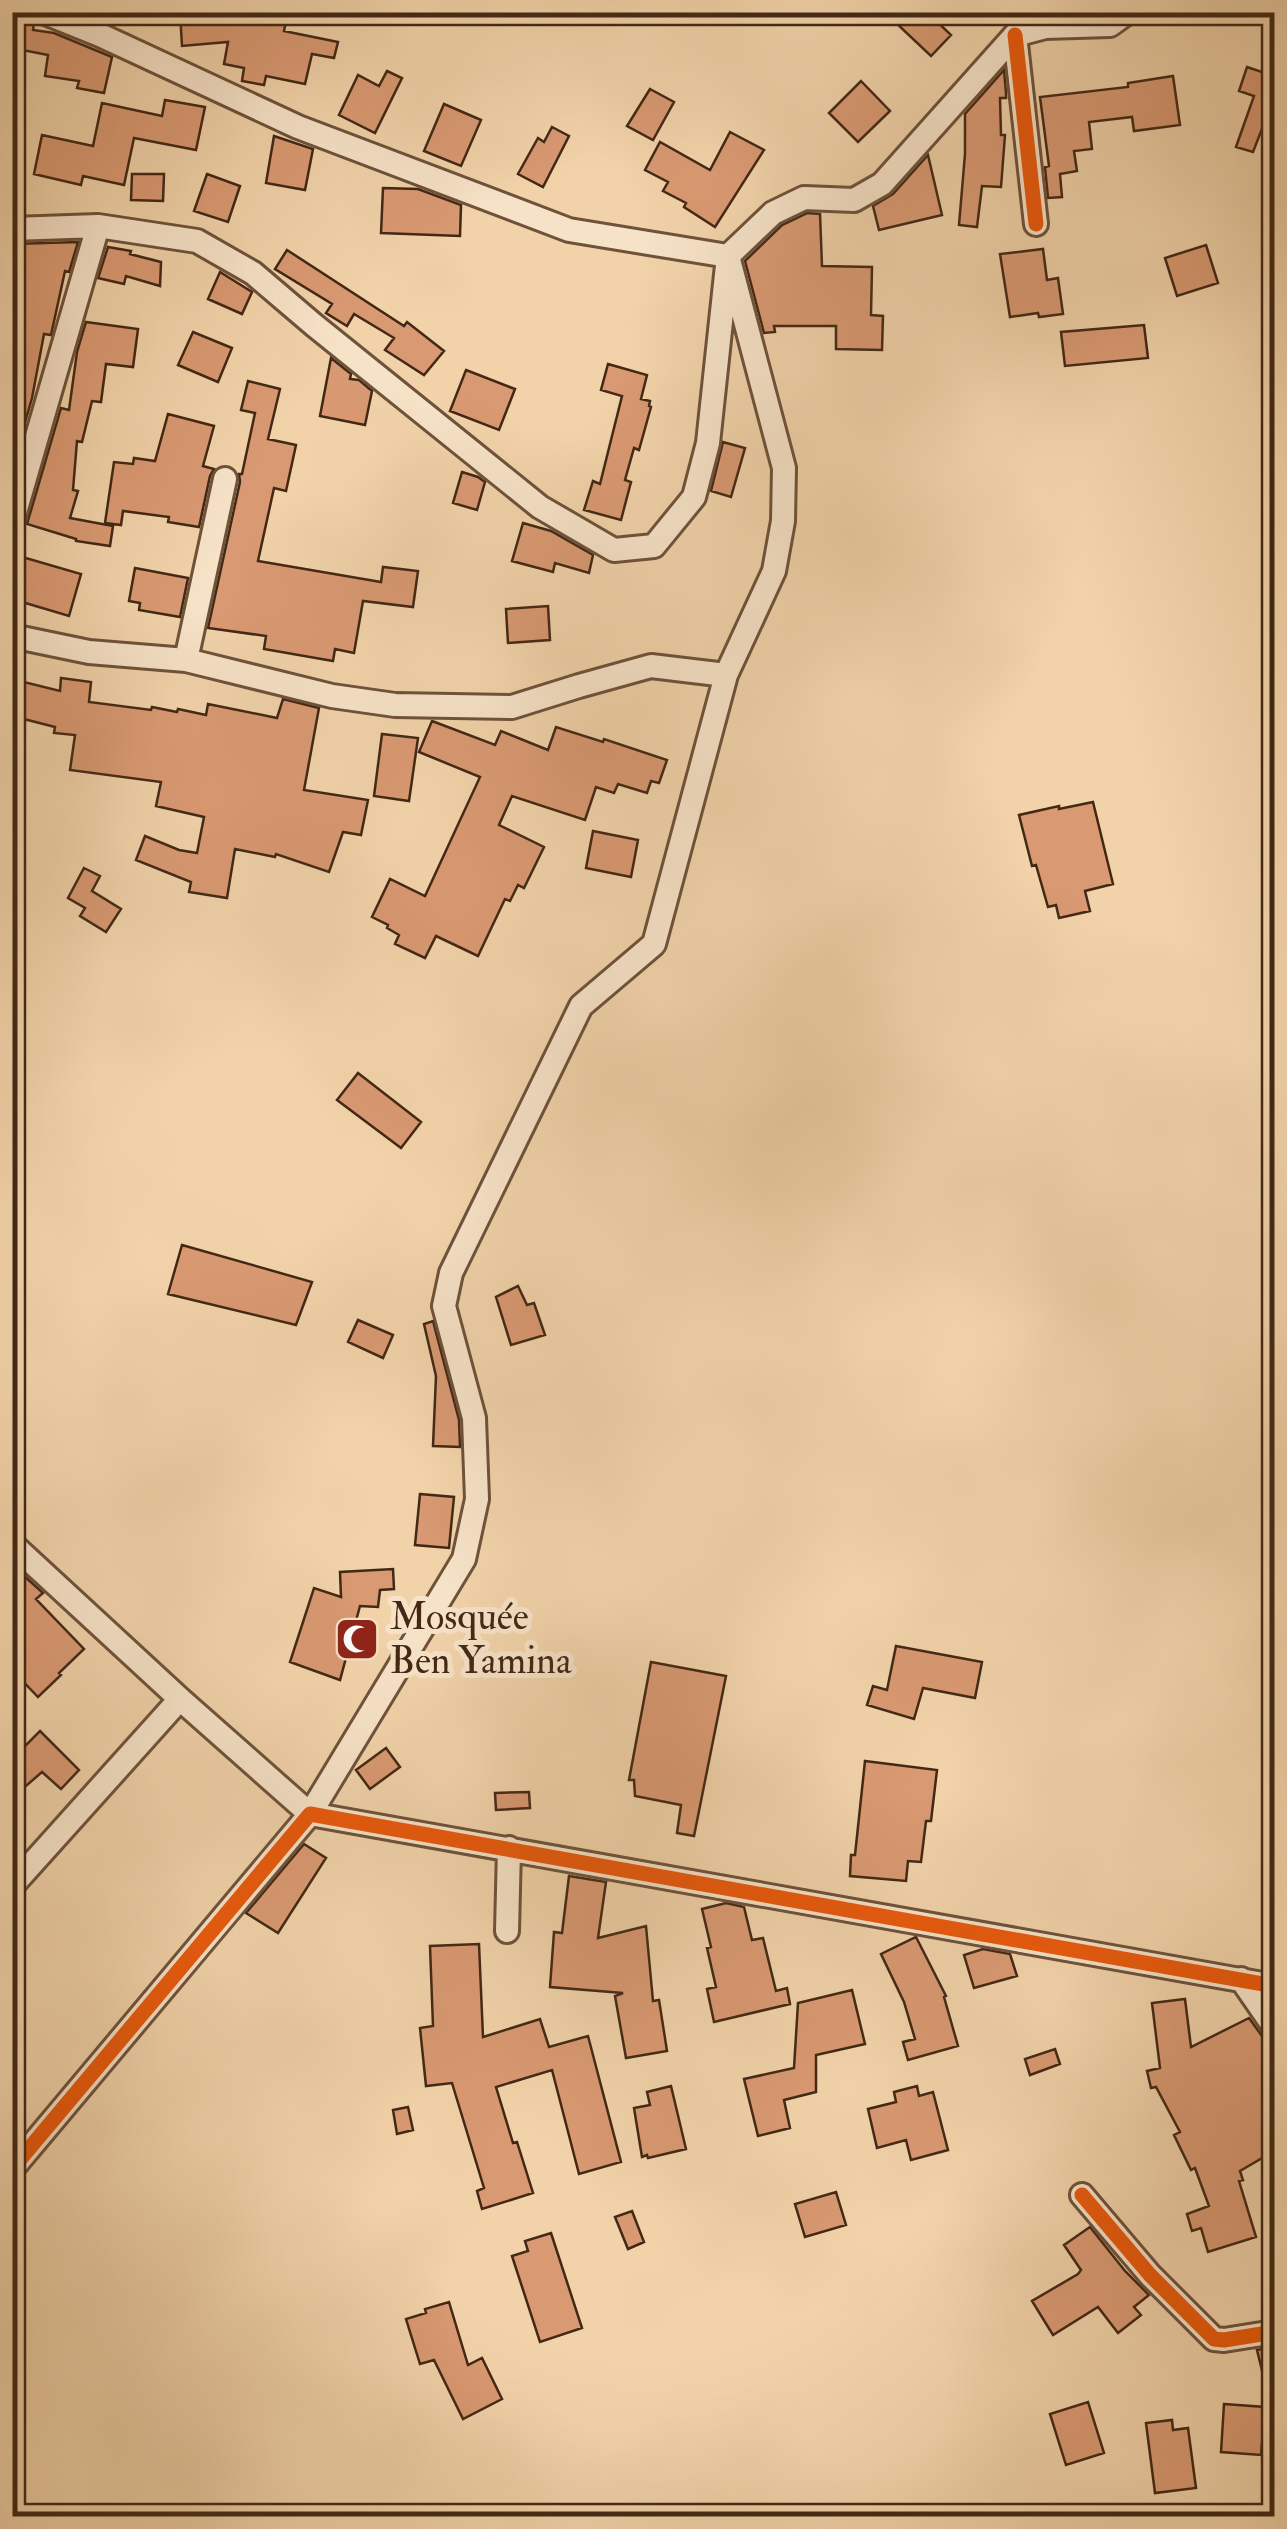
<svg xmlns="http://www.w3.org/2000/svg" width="1287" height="2529" viewBox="0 0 1287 2529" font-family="'IM FELL Double Pica',serif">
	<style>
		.building { fill: #d99972; stroke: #422815; stroke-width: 2.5 }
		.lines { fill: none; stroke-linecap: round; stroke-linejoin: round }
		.minor-casing { stroke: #6e523a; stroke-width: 28 }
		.minor { stroke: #f6e2c7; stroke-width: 22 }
		.cycleway-casing { stroke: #f6e2c7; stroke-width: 21 }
		.cycleway { stroke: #e8590c; stroke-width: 15 }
		.labels { text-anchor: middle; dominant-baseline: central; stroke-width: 10; stroke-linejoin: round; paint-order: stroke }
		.poi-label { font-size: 38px; fill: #422815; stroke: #f6e2c7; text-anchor: start }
	</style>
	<rect width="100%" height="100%" fill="#f1d2a9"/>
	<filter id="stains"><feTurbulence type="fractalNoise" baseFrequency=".002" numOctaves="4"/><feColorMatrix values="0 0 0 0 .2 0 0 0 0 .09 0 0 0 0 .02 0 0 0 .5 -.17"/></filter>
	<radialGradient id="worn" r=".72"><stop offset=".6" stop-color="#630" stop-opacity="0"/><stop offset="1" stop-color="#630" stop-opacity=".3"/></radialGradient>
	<!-- building -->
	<path class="building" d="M180 12H288L284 31 338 42 334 58 312 54 305 84 266 76 264 85 242 81 244 68 224 64 228 42 182 46Z
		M906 12H927L951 35 931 56 896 23Z
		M12 14 29 17 34 23 33 30 54 33 112 57 104 93 77 88 79 81 45 76 48 55 12 48Z
		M1247 67 1274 76V98L1253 152 1236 147 1254 96 1239 91Z
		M1004 70 1006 93V98H1000L1001 135H1005L1001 187 982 186 977 227 959 225 965 154V114Z
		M387 71 402 78 375 133 339 115 358 75 379 86Z
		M1173 76 1180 125 1134 131 1132 117 1089 122 1092 149 1074 151 1077 171 1060 174 1062 197 1048 198 1045 167 1049 166 1040 97 1128 87V83Z
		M861 81 890 111 858 142 829 113Z
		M650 89 674 102 653 140 627 126Z
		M165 100 205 107 196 150 134 138 124 185 83 176 81 185 34 174 42 135 93 146 102 103 162 116Z
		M444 104 481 120 461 166 424 151Z
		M552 127 569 136 543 187 518 174 538 138 544 142Z
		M730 132 764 150 715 227 684 207 686 203 663 191 668 182 645 170 660 142 710 170Z
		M274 136 313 149 305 190 266 183Z
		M928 155 942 215 879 230 873 206 893 194Z
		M132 174H164L163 201 131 200Z
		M207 174 240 186 228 222 194 211Z
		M383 188 418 189 461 205 460 236 381 233Z
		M807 213 820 214 822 266 872 267 871 315 883 316 882 350 836 349V326H774L775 332 764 333 745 261 782 225Z
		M78 242 69 272 65 271 51 335 44 334 32 398 12 467V281L20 247 12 248V244Z
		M1206 245 1218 283 1177 296 1165 258Z
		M108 247 131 251 130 254 161 262 160 286 126 276 124 284 98 278Z
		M1043 249 1047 280 1058 278 1063 314 1039 317 1038 313 1010 317 1000 254Z
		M287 250 404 326 407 322 444 351 424 375 385 350 394 338 354 314 347 326 326 313 332 304 275 269Z
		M220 272 252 292 242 314 208 299Z
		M86 322 138 329 133 367 106 364 101 402 92 401 82 442 77 441 73 490 78 491 70 518 113 526 110 546 76 541V539L27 524 61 408 69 410 77 352Z
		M1144 325 1148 358 1065 366 1061 332Z
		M193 332 232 348 218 382 178 365Z
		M331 358 351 374 350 379 359 380 372 391 365 425 320 416Z
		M608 364 647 375 641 399 650 401 649 406 651 407 639 450 634 448 625 480 631 482 621 520 584 510 593 481 600 484 622 396 601 390Z
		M466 370 515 389 499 430 450 411Z
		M248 381 280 389 268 439 296 445 286 491 274 488 258 561 381 582 383 567 418 571 413 607 363 601 354 653 335 649 333 661 264 649 266 636 208 628 240 482 239 474H242L255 413 241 410Z
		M168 414 214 426 203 466 214 469 210 476 199 527 168 522 169 517 123 511 121 525 105 523 114 462 133 464 134 458 155 461Z
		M723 442 745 448 731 497 711 491Z
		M462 472 478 477 485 482 477 510 453 503Z
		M523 523 551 531 593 555 589 573 555 563 553 572 512 561Z
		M12 554 81 574 69 616 12 599Z
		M135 568 188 578 180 617 139 610 140 603 129 601Z
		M548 606 550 640 508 643 506 609Z
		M61 678 91 682 89 702 151 710 152 707 177 712 178 709 206 715 208 704 277 718 283 699 319 708 304 790 368 800 361 835 343 832 329 872 276 854 275 857 235 849 227 898 189 892 191 882 136 860 145 836 179 850 197 853 204 817 156 806 161 782 70 770 75 735 54 733 55 727 12 716V679L60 691Z
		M432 721 495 745 501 731 548 750 556 727 603 742 604 739 667 760 659 783 651 781 647 793 618 784 614 793 596 787 585 820 512 796 499 825 544 847 524 888 518 885 510 901 505 899 478 956 436 936 425 958 395 944 399 935 387 928 388 925 372 917 390 879 425 896 480 777 419 752Z
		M382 734 418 738 409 801 374 796Z
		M1093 802 1113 884 1085 891 1090 911 1059 918 1056 905 1048 907 1036 865 1032 866 1019 815 1059 806V809Z
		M593 831 638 840 631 877 586 868Z
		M84 868 100 876 92 891 121 909 106 932 80 916 85 908 68 898Z
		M358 1073 421 1122 401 1148 337 1100Z
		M182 1245 312 1282 296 1325 168 1294Z
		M518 1286 527 1305 534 1303 545 1335 511 1345 496 1297Z
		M358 1320 393 1335 383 1358 348 1342Z
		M433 1321 459 1420 460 1447 433 1446 436 1376 424 1324Z
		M420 1494 454 1497 449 1548 415 1545Z
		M12 1565 43 1593 36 1599 84 1649 59 1673 61 1675 38 1697 12 1670Z
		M393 1569 394 1589 380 1590 378 1607 360 1606 340 1680 290 1662 314 1588 341 1597 340 1572Z
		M896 1646 982 1662 975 1698 923 1688 914 1719 867 1705 873 1686 887 1690Z
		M651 1662 726 1676 694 1836 677 1833 681 1805 635 1796 634 1780H629Z
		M40 1731 79 1770 61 1789 42 1772 12 1798V1759Z
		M386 1748 400 1767 370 1789 356 1770Z
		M865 1761 937 1770 931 1821H926L921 1862 908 1861 906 1881 850 1876 851 1855H855Z
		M529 1792 530 1808 496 1810 495 1793Z
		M304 1844 326 1858 278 1933 246 1913Z
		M569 1876 606 1882 598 1938 646 1926 653 2001 659 2000 667 2051 626 2058 615 1996 623 1993 550 1987 554 1932 562 1933Z
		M726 1903 744 1907 752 1940 763 1938 776 1991 787 1988 790 2004 714 2022 707 1989 716 1987 707 1948 711 1947 702 1909Z
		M916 1937 946 1996 944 1997 958 2046 908 2060 903 2042 915 2039 904 2002 881 1954Z
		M479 1944 483 2037 540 2019 549 2047 588 2036 621 2162 579 2174 552 2070 496 2087 513 2143 517 2142 533 2193 482 2209 477 2191 484 2188 452 2083 426 2086 420 2028 433 2026 430 1946Z
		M983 1949 1010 1954 1017 1976 974 1988 964 1955Z
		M852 1990 865 2044 816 2055V2092L784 2100 790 2128 758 2136 744 2079 794 2068 798 2003Z
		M1185 1999 1191 2047 1249 2018 1262 2036 1274 2043V2151L1240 2171 1243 2180 1239 2181 1256 2237 1208 2252 1201 2228 1192 2231 1187 2214 1209 2206 1195 2168 1191 2170 1174 2135 1180 2132 1156 2087 1151 2088 1147 2071 1160 2068 1152 2003Z
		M1055 2049 1060 2064 1030 2075 1025 2059Z
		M671 2086 686 2149 648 2158 647 2155 642 2157 634 2108 650 2105 647 2092Z
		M917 2086 919 2096 933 2092 948 2150 911 2160 906 2140 877 2148 868 2109 896 2102 894 2092Z
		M408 2107 413 2130 397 2134 393 2110Z
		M836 2192 846 2225 805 2237 795 2204Z
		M632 2211 644 2242 628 2249 615 2217Z
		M1090 2227 1125 2271 1149 2295 1134 2307 1141 2315 1118 2333 1098 2307 1053 2335 1032 2301 1078 2274 1081 2270 1064 2245Z
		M551 2233 582 2328 540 2342 512 2256 528 2251 525 2241Z
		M449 2302 468 2365 482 2358 502 2399 463 2419 434 2360 420 2364 406 2319 426 2313 425 2309Z
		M1274 2347V2394L1268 2395 1257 2350Z
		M1088 2402 1104 2453 1066 2465 1050 2414Z
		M1224 2404 1265 2407 1261 2455 1221 2452Z
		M1172 2420 1173 2430 1188 2428 1196 2488 1155 2493 1146 2423Z"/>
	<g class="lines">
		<!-- minor casing -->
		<g class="minor-casing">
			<path id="minor" d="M43 12 100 35 298 127 569 230 728 256
				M1015 35 1036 224
				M12 229 98 226 197 241 253 273 314 325 540 507 614 550 654 546 694 497 708 443 728 256 773 213 804 198 854 200 882 184 1015 35 1045 27 1110 25 1128 12
				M12 523 98 226
				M12 636 89 652 186 660 332 696 395 705 512 707 579 686 651 666 726 675
				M186 660 225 479
				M12 1544 180 1699 310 1814 464 1559 477 1499 474 1418 444 1306 451 1273 581 1006 654 944 726 675 774 571 783 521 784 468 728 256
				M12 1886 180 1699
				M507 1931 509 1848
				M1241 1979 1274 2027
				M12 2169 310 1814 1274 1986
				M1082 2195 1150 2275 1214 2339 1224 2340 1274 2332"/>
		</g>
		<!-- minor -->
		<use href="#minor" class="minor"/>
		<!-- cycleway casing -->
		<g class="cycleway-casing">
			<path id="cycleway" d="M1015 35 1036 224
				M12 2169 310 1814 1274 1986
				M1082 2195 1150 2275 1214 2339 1224 2340 1274 2332"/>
		</g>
		<!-- cycleway -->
		<use href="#cycleway" class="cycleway"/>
	</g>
	<!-- icons -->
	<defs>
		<g id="mosque-square" transform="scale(2.25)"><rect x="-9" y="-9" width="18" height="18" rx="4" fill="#8f2418" stroke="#f6e2c7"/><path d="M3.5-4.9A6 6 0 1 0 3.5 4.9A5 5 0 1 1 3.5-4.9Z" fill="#fff"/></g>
	</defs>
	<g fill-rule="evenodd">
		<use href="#mosque-square" x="357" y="1639"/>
	</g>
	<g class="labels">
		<!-- poi labels -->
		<g class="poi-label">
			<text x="390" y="1617">Mosquée<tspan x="390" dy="44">Ben Yamina</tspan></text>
		</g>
	</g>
	<!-- margin -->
	<rect width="1287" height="2529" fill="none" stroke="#f1d2a9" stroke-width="50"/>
	<rect x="15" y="15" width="1257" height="2499" fill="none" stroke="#422815" stroke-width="5"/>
	<rect x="25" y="25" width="1237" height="2479" fill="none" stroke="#422815" stroke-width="2.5"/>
	<rect width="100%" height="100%" filter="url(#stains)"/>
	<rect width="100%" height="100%" fill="url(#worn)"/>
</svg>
